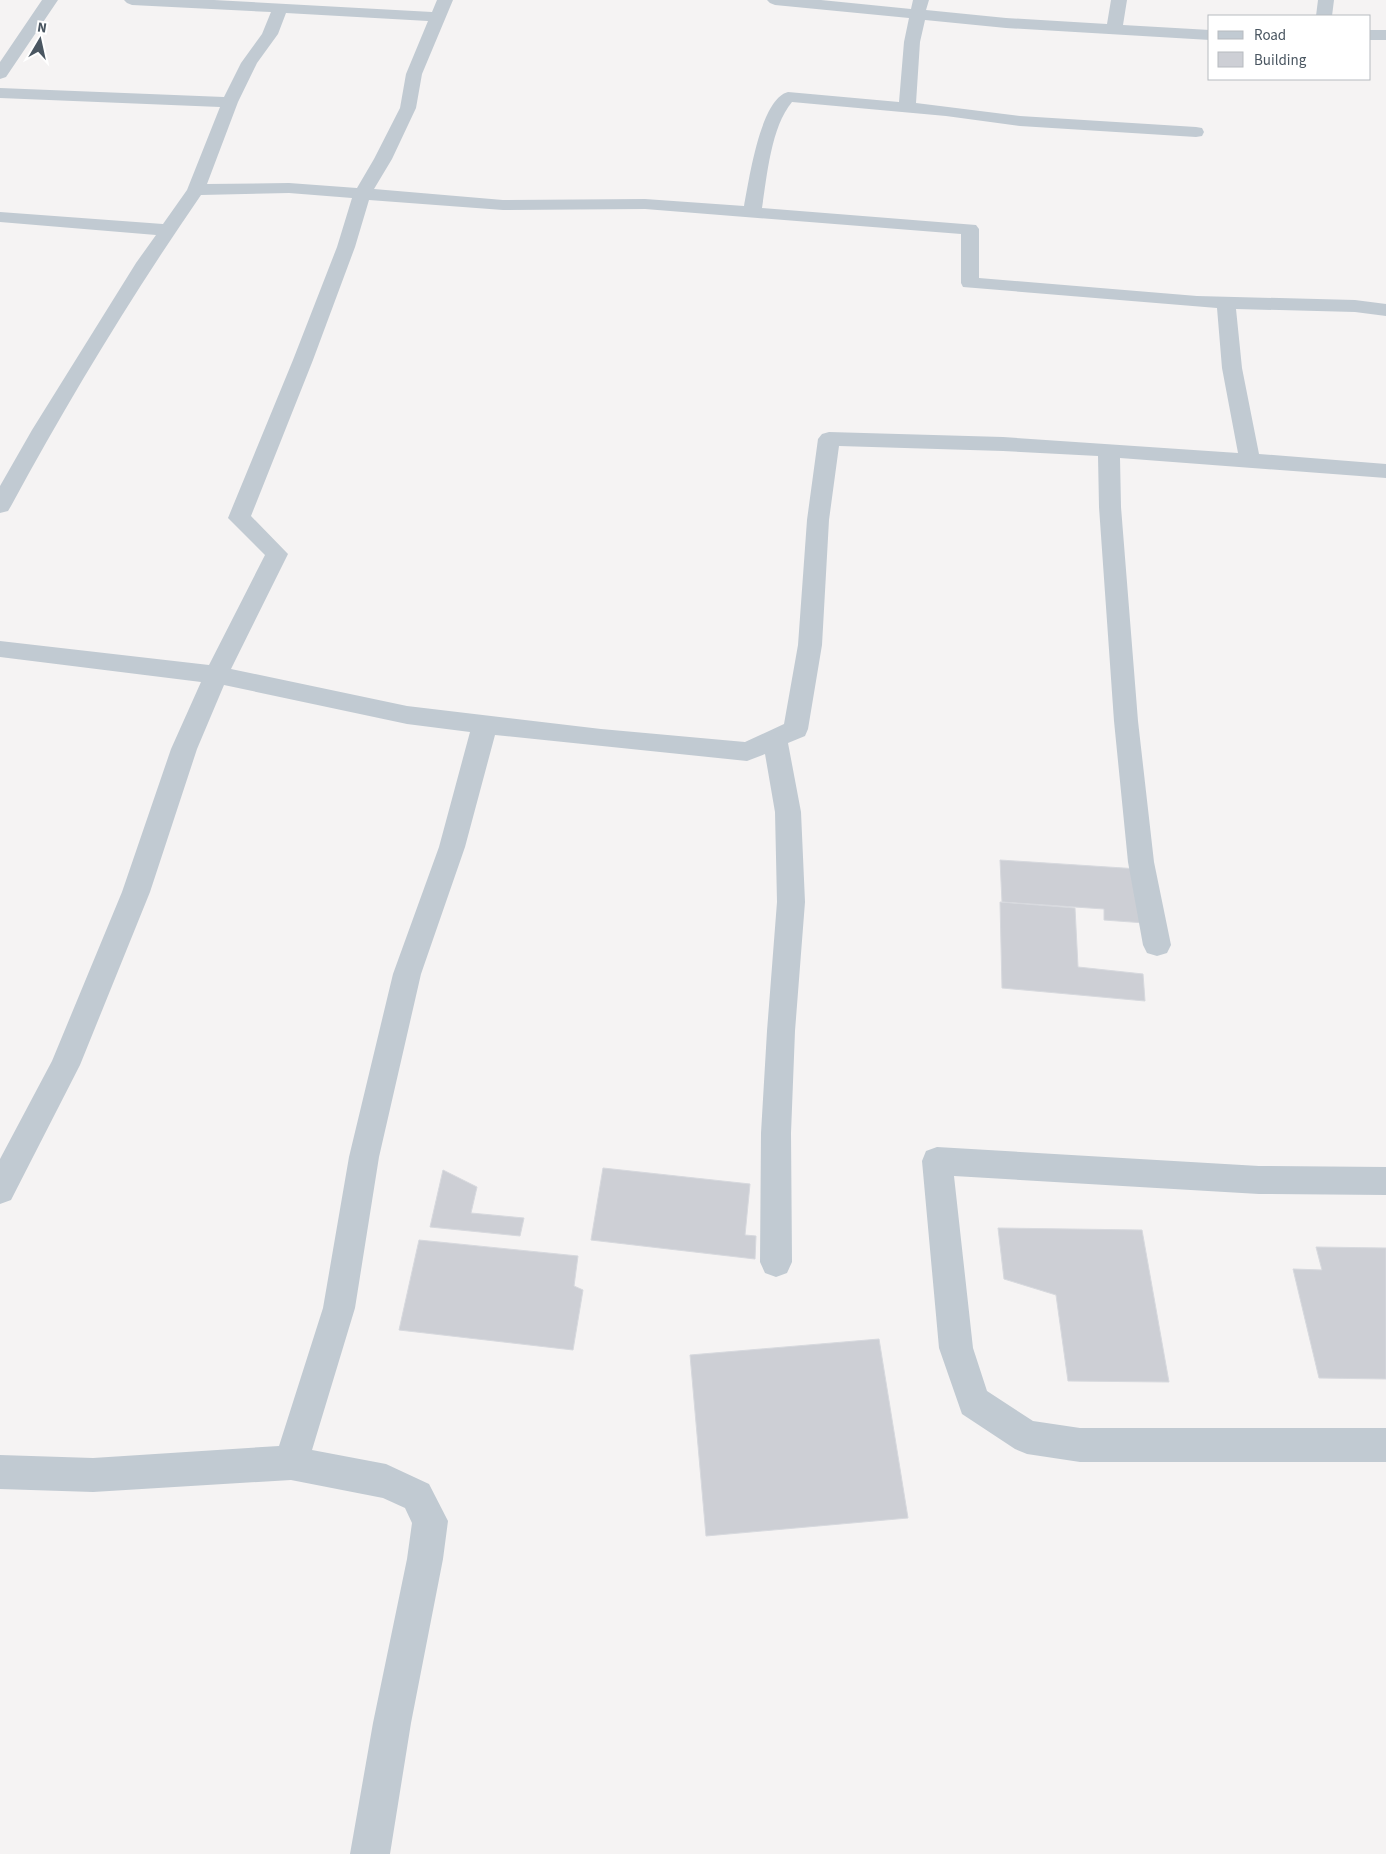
<svg xmlns="http://www.w3.org/2000/svg" width="1386" height="1854" viewBox="0 0 1386 1854" font-family="'Source Sans 3',sans-serif">
	<style>
		.building { fill: #cdcfd5; stroke: #d7d9de }
		.lines { fill: none; stroke-linecap: round; stroke-linejoin: round }
		.minor { fill: #c1cad2; fill-rule: evenodd }
	</style>
	<rect width="100%" height="100%" fill="#f5f3f3"/>
	<!-- building -->
	<path class="building" d="M1000 860 1139 869 1145 923 1104 920V909L1002 902Z
		M1000 902 1075 908 1078 967 1143 974 1145 1001 1002 988Z
		M603 1168 750 1184 745 1235 756 1236 755 1259 591 1240Z
		M443 1170 477 1187 471 1213 524 1218 520 1236 430 1227Z
		M998 1228 1142 1230 1169 1382 1068 1381 1056 1295 1004 1279Z
		M419 1240 578 1256 574 1286 583 1290 573 1350 399 1330Z
		M1316 1247 1386 1248V1379L1319 1378 1293 1269 1322 1270Z
		M879 1339 908 1518 706 1536 690 1355Z"/>
	<g class="lines">
		<!-- minor -->
		<path class="minor" d="M42 0H58L6 77 0 79V62Z
			M124 0H214L432 12 437 0H453L422 74 416 108 392 159 374 189 503 200 645 199 744 206C749 181 760 99 788 92L899 102 904 42 909 18 775 5 770 3 767 0H821L911 9 913 0H929L926 10 1006 18 1107 24 1111 0H1127L1123 25 1210 30V40L1006 28 925 20 920 42 916 103 1020 116 1196 127 1202 128 1204 132 1202 136 1196 137 1020 126 946 116 792 102C771 127 767 176 762 208L976 225 979 229V278L1197 296 1355 300 1386 304V316L1355 312 1236 309 1242 368 1259 454 1386 464V478L1120 458 1121 507 1138 721 1154 862 1171 945 1167 953 1157 956 1147 953 1143 945 1128 862 1114 721 1099 507 1098 456 1003 451 839 446 829 520 822 645 808 729 805 736 788 743 801 812 805 902 795 1031 791 1133 792 1262 787 1273 776 1277 765 1273 760 1262 761 1133 767 1031 777 902 775 812 765 754 747 761 495 735 465 847 421 974 379 1157 355 1308 312 1450 386 1464 429 1484 448 1521 443 1559 411 1723 390 1854H350L373 1723 407 1559 412 1523 405 1508 383 1498 291 1480 93 1492 0 1489V1455L93 1458 279 1446 323 1308 349 1157 393 974 439 847 470 732 407 724 224 685 197 749 150 892 80 1065 11 1200 0 1204V1159L52 1061 122 892 171 749 201 682 0 657V641L209 665 265 555 228 518 293 360 337 247 352 198 289 193 201 195C132 295 69 399 11 506L8 511 0 513V486L32 430 136 263 156 235 0 222V212L163 224 187 190 220 107 0 98V88L224 97 241 63 262 34 271 12 132 5 127 3ZM286 13 428 21 406 74 400 108 374 159 357 188 289 183 207 184 238 102 257 63 278 34ZM369 200 503 210 645 209 961 234V283L963 287 1217 308 1222 368 1238 453 1003 437 829 432 822 434 818 439 807 520 798 645 784 724 745 742 601 729 407 706 231 669 288 554 251 516 313 360 355 247Z
			M1318 0H1334L1332 16H1316Z
			M1370 30H1386V40H1370Z
			M937 1147 1259 1166 1386 1167V1195L1259 1194 954 1176 973 1348 987 1391 1033 1421 1080 1428H1386V1462H1080L1027 1454 1015 1449 962 1414 939 1348 922 1161 926 1151Z"/>
	</g>
	<!-- legend -->
	<rect x="1208" y="15" width="162" height="65" fill="#ffffff" stroke="#b7bbc0"/>
	<rect x="1218" y="31" width="25" height="8" fill="#c1cad2" stroke="#b7bbc0"/>
	<text x="1254" y="40" font-size="15" fill="#4a5661">Road</text>
	<rect x="1218" y="52" width="25" height="15" fill="#cdcfd5" stroke="#b7bbc0"/>
	<text x="1254" y="65" font-size="15" fill="#4a5661">Building</text>
	<!-- north arrow -->
	<g transform="translate(40 40) rotate(9)" stroke="#ffffff" stroke-width="4" paint-order="stroke">
	<path d="M0-4L9 19L0 12L-9 19Z" fill="#4a5661"/>
	<text y="-8" font-size="14" font-weight="bold" text-anchor="middle" fill="#4a5661">N</text>
	</g>
</svg>
